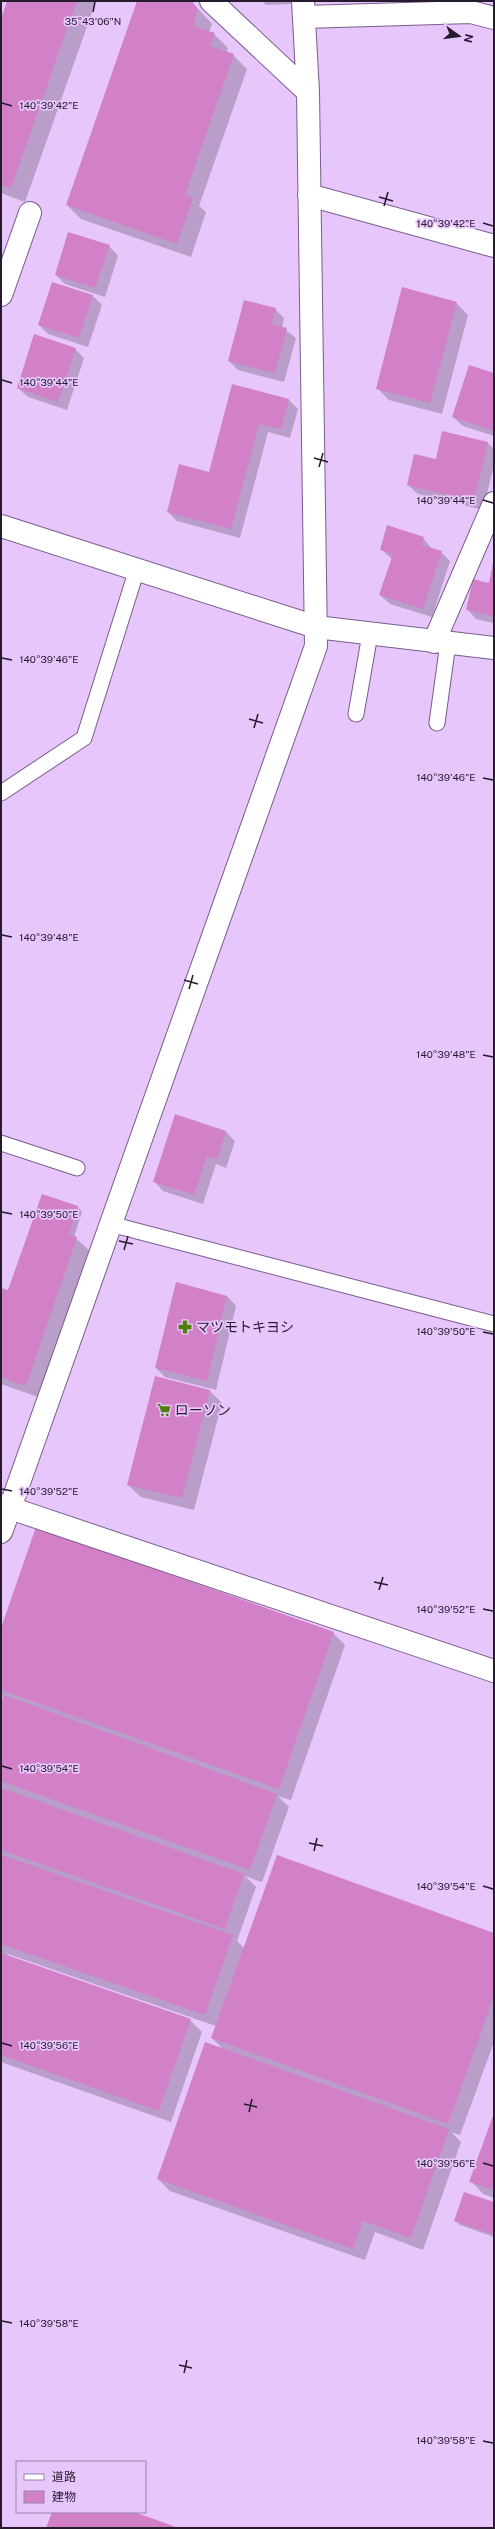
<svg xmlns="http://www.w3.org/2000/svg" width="495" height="2529" viewBox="0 0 495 2529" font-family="'Public Sans','Noto Sans JP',sans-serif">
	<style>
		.shadow { fill: #0003 }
		.building { fill: #d281c8 }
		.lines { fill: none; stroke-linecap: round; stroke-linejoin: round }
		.service-casing { stroke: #795d8c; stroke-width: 17 }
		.minor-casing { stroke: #795d8c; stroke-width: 24 }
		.tertiary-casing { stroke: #795d8c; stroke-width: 24 }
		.service { stroke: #fff; stroke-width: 15 }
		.minor { stroke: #fff; stroke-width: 22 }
		.tertiary { stroke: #fff; stroke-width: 22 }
		.ticks { fill: none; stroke: #261a2e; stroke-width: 1.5 }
		.labels { text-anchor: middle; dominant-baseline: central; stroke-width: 3.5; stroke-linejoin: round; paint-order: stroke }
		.poi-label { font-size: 14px; fill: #261a2e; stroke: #e6c6fb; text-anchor: start }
		.ticks-label { font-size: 10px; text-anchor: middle; fill: #261a2e; stroke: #e6c6fb; stroke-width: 3.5; stroke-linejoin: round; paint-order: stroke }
	</style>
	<rect width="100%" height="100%" fill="#e6c6fb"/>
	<!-- shadow -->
	<path class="shadow" d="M8 1H96L25 202 1 193V22Z
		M138 1H191L212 24 209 32 214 34 228 48 226 53 233 55 247 69 199 206 206 212 191 257 81 219 67 205Z
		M262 1H291V4L266 5Z
		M109 246 118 256 105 297 65 284 56 275Z
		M93 296 102 305 88 347 48 334 39 325Z
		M456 303 468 315 442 414 389 400 377 388Z
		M275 309 284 318 282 327 296 338 284 382 238 370 229 361Z
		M75 349 84 358 67 410 28 397 18 388Z
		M494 374V436L463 426 453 417Z
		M233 385 289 400 298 409 290 438 268 432 240 538 177 521 168 512 210 474Z
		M443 432 488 443 494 449V465L483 510 418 494 408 485 437 460Z
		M423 538 432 549 441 552 450 561 432 617 390 604 380 595 392 559 381 549Z
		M494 564V623L476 619 467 609 489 585Z
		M226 1132 235 1141 226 1168 216 1164 203 1204 163 1191 154 1181Z
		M43 1195 78 1207 82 1212 74 1237 89 1250 38 1397 1 1384V1289L8 1291Z
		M227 1296 236 1306 216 1390 165 1377 156 1368Z
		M156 1378 210 1391 222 1403 194 1510 141 1497 128 1485Z
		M1 1630 333 1633 345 1645 291 1800 278 1796 289 1807 262 1882 245 1876 256 1887 237 1941 244 1948 494 1934V2042L460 2135 451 2132 461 2142 423 2250 375 2232 365 2260 170 2191 158 2179 224 2050 212 2038 216 2026 8 1954 7 1956 190 2020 202 2032 171 2122 1 2062V1707L4 1698 1 1697Z
		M494 2115V2198L483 2194 471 2181Z
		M494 2203V2237L460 2225 455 2220Z"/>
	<!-- building -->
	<path class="building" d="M7 1H77L11 188 1 185V19Z
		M137 1H192L198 10 193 26 215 33 210 46 234 54 185 195 193 198 177 244 66 205Z
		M68 232 110 245 95 288 55 275Z
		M52 282 93 295 79 338 38 325Z
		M402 287 457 302 430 403 376 389Z
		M244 300 276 308 272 324 287 328 275 373 228 361Z
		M34 334 76 348 58 402 17 388Z
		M469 365 494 373V431L452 417Z
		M232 384 289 399 281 429 259 424 231 529 167 512 179 464 209 472Z
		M442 431 488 442 474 501 407 485 414 454 436 459Z
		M387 525 424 537 421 545 442 551 423 609 379 595 393 554 380 550Z
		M493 563 494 616 466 610 473 579 489 583Z
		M175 1114 226 1131 217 1159 207 1156 194 1195 153 1182Z
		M42 1194 78 1206 69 1234 77 1237 26 1386 1 1377V1288L8 1290Z
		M176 1282 227 1296 207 1381 155 1368Z
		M155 1376 210 1390 182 1498 127 1485Z
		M36 1527 334 1632 279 1789 1 1690V1628Z
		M4 1695 277 1794 250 1870 1 1781V1704Z
		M1 1788 244 1874 225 1929 1 1850Z
		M1 1855 233 1935 205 2015 1 1944Z
		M277 1855 494 1933V1996L448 2124 211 2038Z
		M1 1953 191 2019 159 2111 1 2055Z
		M205 2042 449 2129 411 2238 363 2221 353 2249 157 2179Z
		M494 2113V2190L469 2182Z
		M464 2192 494 2202V2235L454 2221Z
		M52 2512H134L179 2528H46Z"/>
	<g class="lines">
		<!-- service casing -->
		<g class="service-casing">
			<path id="service" d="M356 714 370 634
				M437 723 448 643
				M1 793 84 738 137 569
				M1 1143 77 1168
				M110 1224 494 1324"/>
		</g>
		<!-- minor casing -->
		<g class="minor-casing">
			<path id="minor" d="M211 1 308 92
				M303 1 308 92 316 646 10 1508 494 1671
				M304 17 471 12 494 18
				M309 195 494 246
				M1 295 30 213
				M1 526 316 627 494 648
				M434 642 494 503"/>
		</g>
		<!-- tertiary casing -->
		<g class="tertiary-casing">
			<path id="tertiary" d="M1 1505 10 1508 1 1532"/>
		</g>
		<!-- service -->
		<use href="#service" class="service"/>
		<!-- minor -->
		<use href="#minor" class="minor"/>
		<!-- tertiary -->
		<use href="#tertiary" class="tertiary"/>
	</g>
	<!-- ticks -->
	<path class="ticks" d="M93 12 95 2M2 103 12 106M379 197 393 201M384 206 388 192M483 223 493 226M2 380 12 383M314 458 328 462M319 467 323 453M483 500 493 503M2 658 12 660M249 719 263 723M254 728 258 714M483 778 493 780M2 935 12 937M184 980 198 984M189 989 193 975M483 1055 493 1057M2 1212 12 1214M119 1241 133 1244M124 1250 128 1236M483 1332 493 1334M2 1489 12 1491M374 1582 388 1585M379 1590 383 1577M483 1609 493 1611M2 1766 12 1769M309 1843 323 1846M314 1851 317 1838M483 1886 493 1889M2 2043 12 2046M244 2104 257 2107M249 2112 252 2099M483 2163 493 2166M2 2321 12 2323M179 2365 192 2368M184 2373 187 2360M483 2441 493 2443"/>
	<!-- icons -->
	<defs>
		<g id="pharmacy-bare" transform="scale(1.08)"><path d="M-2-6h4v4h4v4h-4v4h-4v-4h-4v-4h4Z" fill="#4f7f0b" stroke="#e6c6fb" stroke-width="2.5" paint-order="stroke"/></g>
		<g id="supermarket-bare" transform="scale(1.08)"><path d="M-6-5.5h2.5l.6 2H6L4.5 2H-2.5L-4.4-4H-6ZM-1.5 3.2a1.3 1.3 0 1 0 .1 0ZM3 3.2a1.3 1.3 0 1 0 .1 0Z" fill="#4f7f0b" stroke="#e6c6fb" stroke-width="2.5" paint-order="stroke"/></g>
	</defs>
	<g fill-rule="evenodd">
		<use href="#pharmacy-bare" x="185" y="1327"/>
		<use href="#supermarket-bare" x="164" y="1410"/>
	</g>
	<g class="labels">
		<!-- poi labels -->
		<g class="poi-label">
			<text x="196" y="1327">マツモトキヨシ</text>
			<text x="175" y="1410">ローソン</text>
		</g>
	</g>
	<g class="ticks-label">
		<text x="93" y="25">35°43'06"N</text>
		<text x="49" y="109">140°39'42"E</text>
		<text x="446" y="227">140°39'42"E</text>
		<text x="49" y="386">140°39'44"E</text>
		<text x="446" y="504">140°39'44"E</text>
		<text x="49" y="663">140°39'46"E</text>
		<text x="446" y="781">140°39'46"E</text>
		<text x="49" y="941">140°39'48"E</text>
		<text x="446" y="1058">140°39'48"E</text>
		<text x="49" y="1218">140°39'50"E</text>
		<text x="446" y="1335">140°39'50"E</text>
		<text x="49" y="1495">140°39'52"E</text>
		<text x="446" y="1613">140°39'52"E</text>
		<text x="49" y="1772">140°39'54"E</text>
		<text x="446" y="1890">140°39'54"E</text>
		<text x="49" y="2049">140°39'56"E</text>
		<text x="446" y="2167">140°39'56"E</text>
		<text x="49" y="2327">140°39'58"E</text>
		<text x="446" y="2444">140°39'58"E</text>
	</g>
	<!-- border -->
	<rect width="495" height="2529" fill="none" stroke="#261a2e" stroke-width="4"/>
	<!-- legend -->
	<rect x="16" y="2461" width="130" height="52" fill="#e6c6fb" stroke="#9981a9"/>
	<rect x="24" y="2474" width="20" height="6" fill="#ffffff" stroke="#9981a9"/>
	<text x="52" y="2481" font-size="12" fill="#261a2e">道路</text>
	<rect x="24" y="2491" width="20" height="12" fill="#d281c8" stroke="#9981a9"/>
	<text x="52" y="2501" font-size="12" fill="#261a2e">建物</text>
	<!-- north arrow -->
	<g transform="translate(459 36) rotate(104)" stroke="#e6c6fb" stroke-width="3" paint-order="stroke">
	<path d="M0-3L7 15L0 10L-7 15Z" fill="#261a2e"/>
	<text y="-6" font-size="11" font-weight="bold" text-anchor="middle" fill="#261a2e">N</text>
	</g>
</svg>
